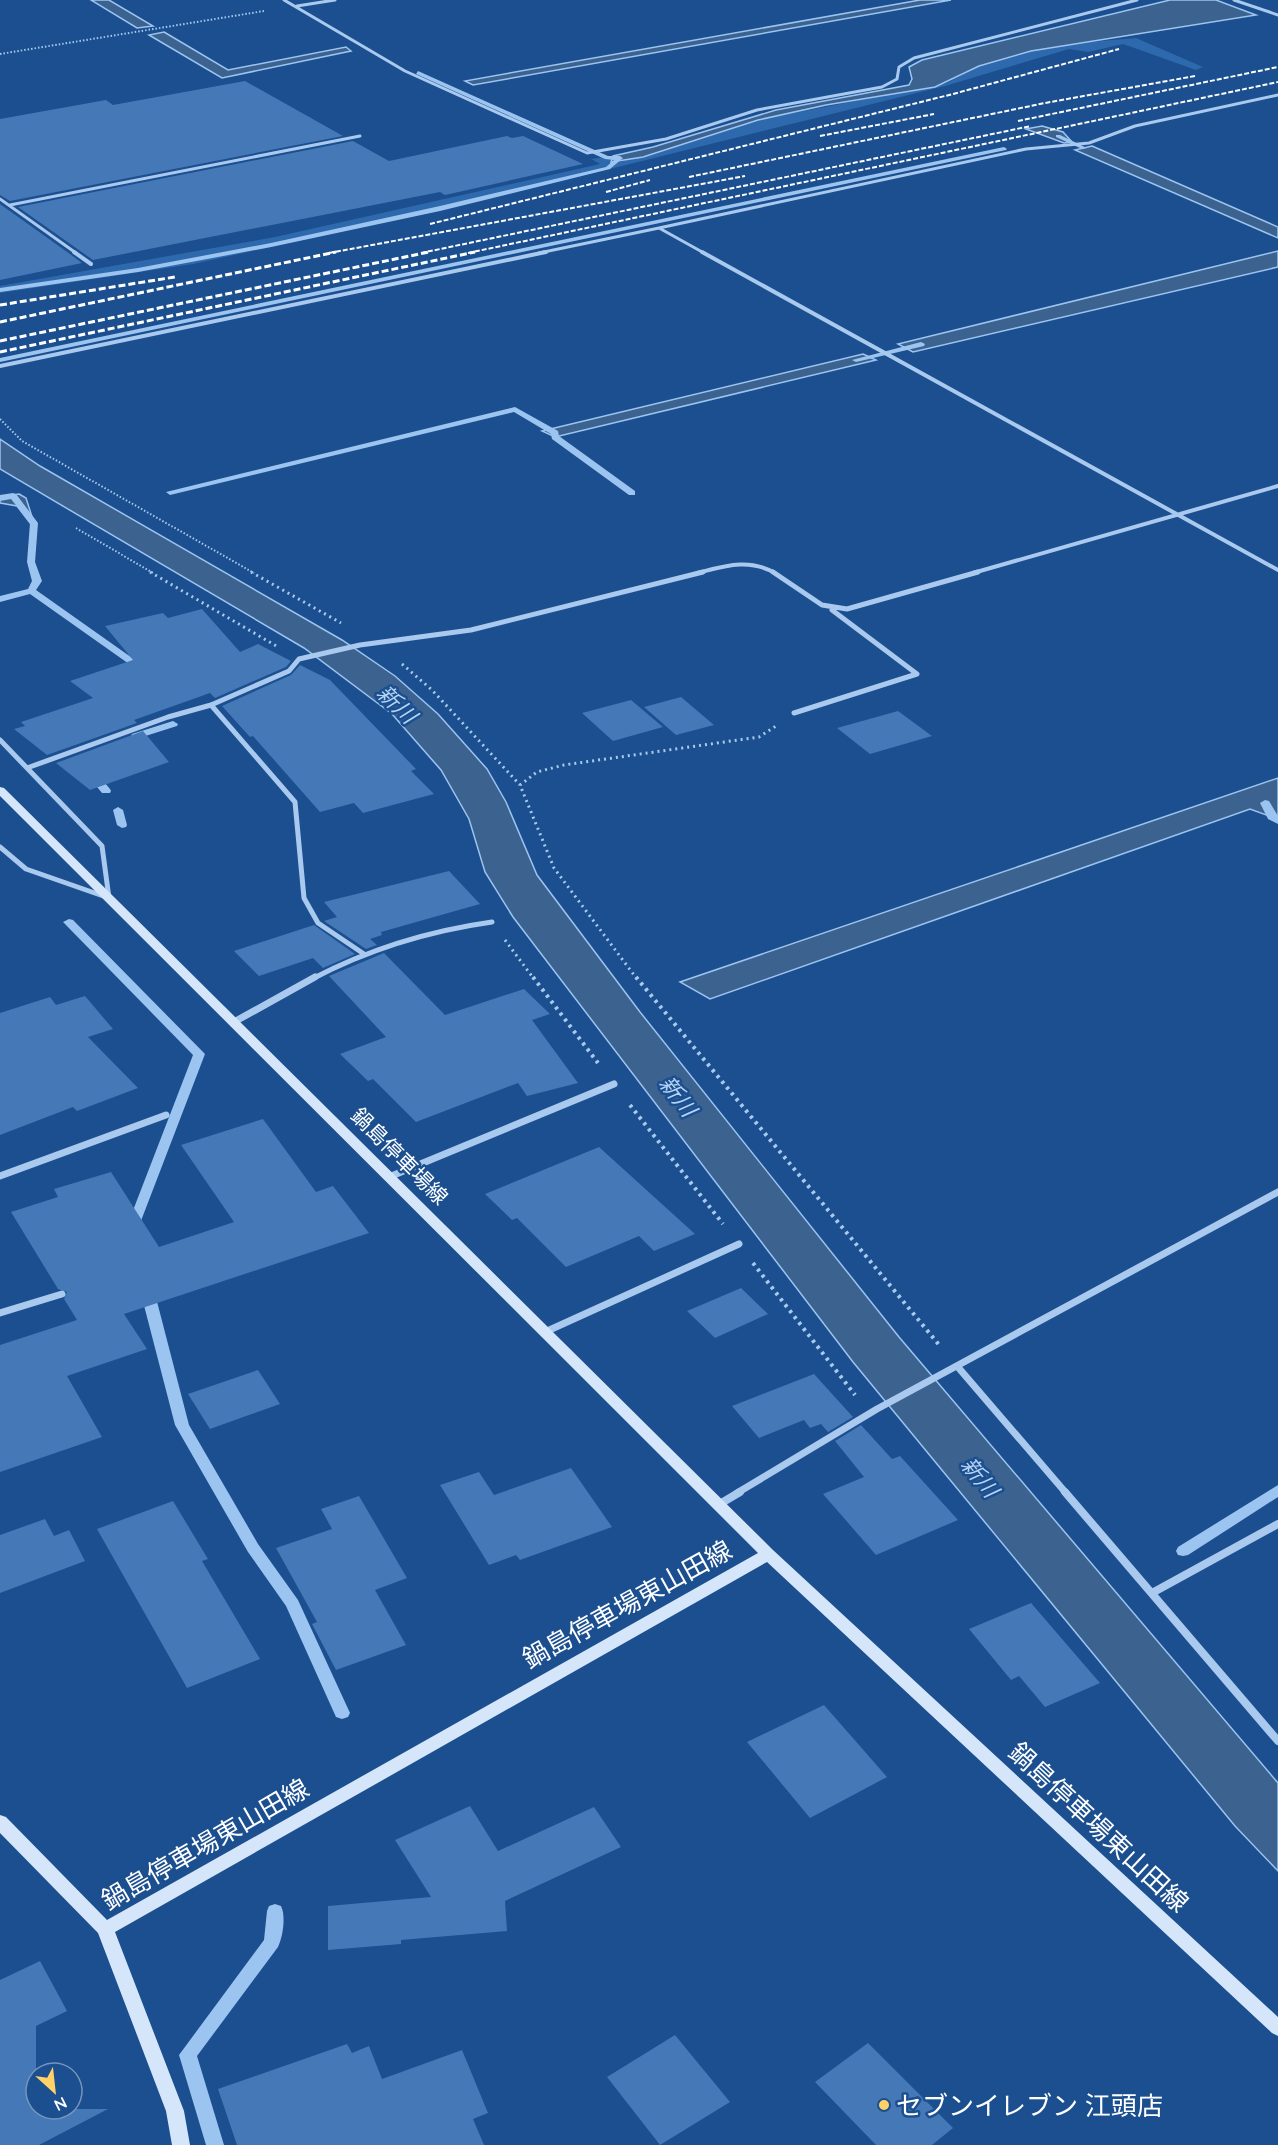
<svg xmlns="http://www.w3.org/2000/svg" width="1278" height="2145" viewBox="0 0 1278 2145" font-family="Quicksand,'Noto Sans JP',sans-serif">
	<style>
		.green { fill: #2e69ad }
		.water { fill: #3c6290; stroke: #9cc4f0; stroke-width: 1.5 }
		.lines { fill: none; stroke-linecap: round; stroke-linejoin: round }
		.stream { fill: #9cc4f0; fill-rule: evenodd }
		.building { fill: #4478b7 }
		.path-far2 { stroke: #a9c9ee; stroke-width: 2; stroke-dasharray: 1.5 2; stroke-linecap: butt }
		.path-far1 { stroke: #a9c9ee; stroke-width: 3; stroke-dasharray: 2 4; stroke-linecap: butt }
		.path { stroke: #a9c9ee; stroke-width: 4; stroke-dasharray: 3 4.5; stroke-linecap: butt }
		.street-far4 { stroke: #a9c9ee; stroke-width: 3 }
		.street-far3 { stroke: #a9c9ee; stroke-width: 4 }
		.street-far2 { stroke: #a9c9ee; stroke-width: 5 }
		.street-far1 { stroke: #a9c9ee; stroke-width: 7 }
		.street { stroke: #a9c9ee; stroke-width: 8 }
		.secondary { fill: #d6e6fa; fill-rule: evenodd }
		.rail-far1 { stroke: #fff; stroke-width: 2; stroke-dasharray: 5 2; stroke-linecap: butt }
		.rail { stroke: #fff; stroke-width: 3; stroke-dasharray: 7 3; stroke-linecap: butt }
		.poi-dot { fill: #ffd166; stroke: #1b4f8f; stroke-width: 2 }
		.labels { text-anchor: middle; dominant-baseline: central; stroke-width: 5; stroke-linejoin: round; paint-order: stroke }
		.street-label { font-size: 21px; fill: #fff; stroke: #1b4f8f }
		.water-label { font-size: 22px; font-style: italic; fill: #b5d3f5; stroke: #1b4f8f }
		.near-street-label { font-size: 26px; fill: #fff; stroke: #1b4f8f }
		.near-poi-label { font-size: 26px; fill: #fff; stroke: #1b4f8f; text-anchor: start }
	</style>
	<rect width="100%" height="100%" fill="#1b4f8f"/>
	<!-- green -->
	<path class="green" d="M1136 38 1203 67 1196 70 1123 44 1088 52 1069 49 945 86 481 201 193 264 0 293V286L275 237 600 164 591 159 613 156 611 162H620L758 120 947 83 979 66 1031 51 1065 44Z"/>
	<!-- water -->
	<path class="water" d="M91 0H109L153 26 137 28Z
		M920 0H951L473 85 465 81Z
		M1170 0H1216L1256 15 1031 51 979 66 935 87 826 105 758 120 643 157 611 162 613 156 653 147 776 110 909 85 912 79 909 67 922 60Z
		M164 32 228 70 346 47 351 51 222 78 149 35Z
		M1042 126 1063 132 1072 142 1064 143 1026 129Z
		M1092 146 1278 227V238L1075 150Z
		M1278 251V267L913 352 898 344Z
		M863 354 876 360 555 437 542 431Z
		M0 439 40 466 342 640 395 676 438 714 487 769 506 802 537 875 640 1012 899 1337 1278 1783V1871L1235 1826 853 1362 513 917 485 872 469 819 441 770 392 714 304 648 0 469Z
		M19 494 26 498 34 523H30L17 506 0 503V497Z
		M1278 778V815L1272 817 1250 809 710 999 680 982Z"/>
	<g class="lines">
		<!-- stream -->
		<path class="stream" d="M418 71 608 156H620L623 158 610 169 440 211 271 247 138 272 0 292V288L138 268 271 243 440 206 606 167 614 160 605 159 416 74Z
			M1056 135H1060L1087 148 1082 149 1056 137Z
			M1004 147 1007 149 1006 150 0 362V358Z
			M921 342 925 344 924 346 856 362 852 360Z
			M515 407 558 431 559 436 635 491V495H629L552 439 551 434 514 412 170 495 166 492Z
			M13 493 16 494 38 523 35 562 42 581 36 590 145 667V671H139L30 594 0 602V596L28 589 32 581 27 562 30 523 11 499 0 501V495Z
			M173 721 178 724 177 726 136 739 131 736 132 734Z
			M92 771 96 772 110 789 111 791 110 793H102L88 776 87 774Z
			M1265 800 1269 801 1278 816V824L1268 819 1260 803Z
			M118 807 123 810 127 825 126 827 122 828 117 825 113 810Z
			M69 919 73 920 205 1054 139 1226 133 1230 127 1226 193 1055 65 924 63 922Z
			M147 1286 152 1287 154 1290 189 1425 258 1544 298 1600 350 1713 348 1717 342 1719 336 1717 286 1606 248 1552 175 1425 140 1290 142 1287Z
			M1278 1485V1497L1188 1555 1183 1556 1178 1555 1176 1551 1178 1547Z
			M275 1904 281 1906C286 1916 283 1937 278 1947L197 2056 224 2145H206L179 2055 264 1940 267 1911 269 1906Z"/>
	</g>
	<!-- building -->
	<path class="building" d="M245 81 343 136 10 201 0 195V119L106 100 113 105Z
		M507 136 512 138 523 136 583 164 445 195 440 192 93 260 18 207 353 141 389 161Z
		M0 204 70 254 82 263 0 280Z
		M202 609 240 652 258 644 291 661 286 667 215 698 210 693 134 720 137 723 47 755 14 729 25 726 21 722 93 698 70 681 133 660 105 626 163 613 168 618Z
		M300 665 330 680 416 769 411 771 434 794 363 813 354 803 320 812 253 736 250 737 222 706 291 675Z
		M681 697 714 725 676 735 644 707Z
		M631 700 663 727 613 741 582 713Z
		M898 711 932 736 870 754 837 728Z
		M143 731 169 762 90 790 56 763Z
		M449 871 480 904 381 932 382 935 370 939 377 945 366 949 324 921 337 917 324 902Z
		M314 925 355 954 323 968 313 958 259 976 234 951Z
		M384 953 445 1015 524 989 550 1014 532 1020 578 1083 527 1096 518 1083 416 1122 373 1079 368 1081 340 1054 386 1037 329 976Z
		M85 996 113 1029 88 1037 138 1088 77 1111 73 1107 0 1135V1013L50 997 56 1005Z
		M263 1119 316 1192 333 1186 369 1233 124 1314 147 1349 67 1376 102 1437 0 1472V1345L77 1320 64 1299 67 1292 58 1289 11 1212 58 1197 54 1189 111 1172 159 1247 234 1222 181 1145Z
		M599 1147 695 1234 654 1251 639 1236 566 1267 517 1218 512 1220 485 1194Z
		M741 1288 768 1314 715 1338 687 1311Z
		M258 1370 280 1404 210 1429 188 1394Z
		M814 1374 853 1417 828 1432 821 1424 810 1428 804 1420 759 1438 732 1406Z
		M861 1425 892 1459 900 1456 958 1520 876 1555 823 1494 864 1477 835 1441Z
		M571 1468 612 1527 520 1560 516 1555 489 1565 440 1485 479 1472 494 1495Z
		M359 1496 407 1578 375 1590 406 1645 336 1670 312 1624 317 1622 276 1548 332 1529 321 1509Z
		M173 1501 208 1559 202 1561 260 1659 187 1688 97 1529Z
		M45 1519 54 1536 69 1530 85 1561 0 1593V1535Z
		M1031 1603 1100 1683 1045 1707 1019 1676 1011 1680 969 1629Z
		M824 1705 887 1777 810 1818 747 1742Z
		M470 1806 498 1851 594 1807 621 1847 505 1901 507 1931 401 1940V1944L328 1950V1906L431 1897 395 1840Z
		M40 1961 67 2011 36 2026V2109H108L39 2145H0V1980Z
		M675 2035 730 2102 660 2145 607 2077Z
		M868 2043 953 2128 932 2145H876L815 2082Z
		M347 2044 352 2053 369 2046 382 2079 462 2050 488 2113 473 2119 484 2145H237L218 2089Z"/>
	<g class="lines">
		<!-- path-far2 -->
		<path class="path-far2" d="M0 54 264 11
			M0 419 22 441 254 573
			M76 528 153 573"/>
		<!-- path-far1 -->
		<path class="path-far1" d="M150 572 278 647
			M251 572 341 623
			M402 664 432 690 520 785
			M505 940 534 979
			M637 979 554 868 520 785 537 772 564 765 759 737 776 726"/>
		<!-- path -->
		<path class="path" d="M533 977 598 1063
			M636 977 940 1346
			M630 1105 723 1224
			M753 1263 855 1395"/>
		<!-- street-far4 -->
		<path class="street-far4" d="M284 0 405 71 587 153 666 139 757 110 882 87 897 79 899 67 914 58 1137 0
			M1234 0 1278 15
			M297 6 335 0
			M0 199 76 253
			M10 205 360 136
			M539 253 659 228
			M704 253 659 228 1026 149 1089 143 1135 126 1278 95"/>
		<!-- street-far3 -->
		<path class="street-far3" d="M74 252 91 264
			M702 252 1278 570
			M0 366 546 252
			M697 573C725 566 749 558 775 573
			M973 573 1278 486"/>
		<!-- street-far2 -->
		<path class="street-far2" d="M773 572 822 605 847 609 978 572
			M211 705 295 802 304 898 318 923 364 954
			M794 713 917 674 832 610
			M0 740 27 768
			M0 847 26 869 109 898 102 846 27 768 168 717 211 705 289 671 299 659 360 645 471 630 703 572
			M312 979C369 949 428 931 492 922"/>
		<!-- street-far1 -->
		<path class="street-far1" d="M234 1022 315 977
			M0 1176 166 1115
			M389 1177 614 1084
			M0 1313 62 1294
			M545 1332 739 1244
			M957 1366 1066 1493
			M737 1493 877 1409 1278 1192"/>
		<!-- street -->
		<path class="street" d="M1065 1492 1278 1741
			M718 1505 740 1492
			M1152 1593 1278 1524"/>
		<!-- secondary -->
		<path class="secondary" d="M0 787 4 788 773 1550 1278 2017V2036L1272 2033 767 1562 115 1932 184 2111 190 2145H172L166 2111 98 1933 0 1833V1815L6 1817 107 1920 758 1553 0 796Z"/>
		<!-- rail-far1 -->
		<path class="rail-far1" d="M1018 121 1278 67
			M820 136 934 114
			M689 177 1045 103 1195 76
			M606 192 650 180
			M430 224 953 94 1119 49
			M329 253 745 176
			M421 253 1031 126
			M468 253 1278 82"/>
		<!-- rail -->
		<path class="rail" d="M0 305 175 277
			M0 322 336 252
			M0 341 429 252
			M0 352 475 252"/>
	</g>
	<!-- markers -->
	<circle class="poi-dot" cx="884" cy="2105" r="6"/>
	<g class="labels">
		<!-- street labels -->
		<g class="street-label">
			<text transform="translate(400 1156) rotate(45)">鍋島停車場線</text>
		</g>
		<!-- water labels -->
		<g class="water-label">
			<text transform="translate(397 704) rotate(44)">新川</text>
			<text transform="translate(678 1096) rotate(52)">新川</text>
			<text transform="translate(980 1477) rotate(51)">新川</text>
		</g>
		<!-- near-street labels -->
		<g class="near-street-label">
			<text transform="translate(627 1604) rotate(-29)">鍋島停車場東山田線</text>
			<text transform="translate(1099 1827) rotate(43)">鍋島停車場東山田線</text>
			<text transform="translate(205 1844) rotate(-30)">鍋島停車場東山田線</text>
		</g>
		<!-- near-poi labels -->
		<g class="near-poi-label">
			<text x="896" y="2105">セブンイレブン 江頭店</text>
		</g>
	</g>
	<!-- north arrow -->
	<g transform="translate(54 2091) rotate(153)"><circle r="28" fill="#1b4f8f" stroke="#7695bc" stroke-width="1.5"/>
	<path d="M0-4.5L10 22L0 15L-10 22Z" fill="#ffd166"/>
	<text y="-9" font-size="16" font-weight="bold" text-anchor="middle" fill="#ffffff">N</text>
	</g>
</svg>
